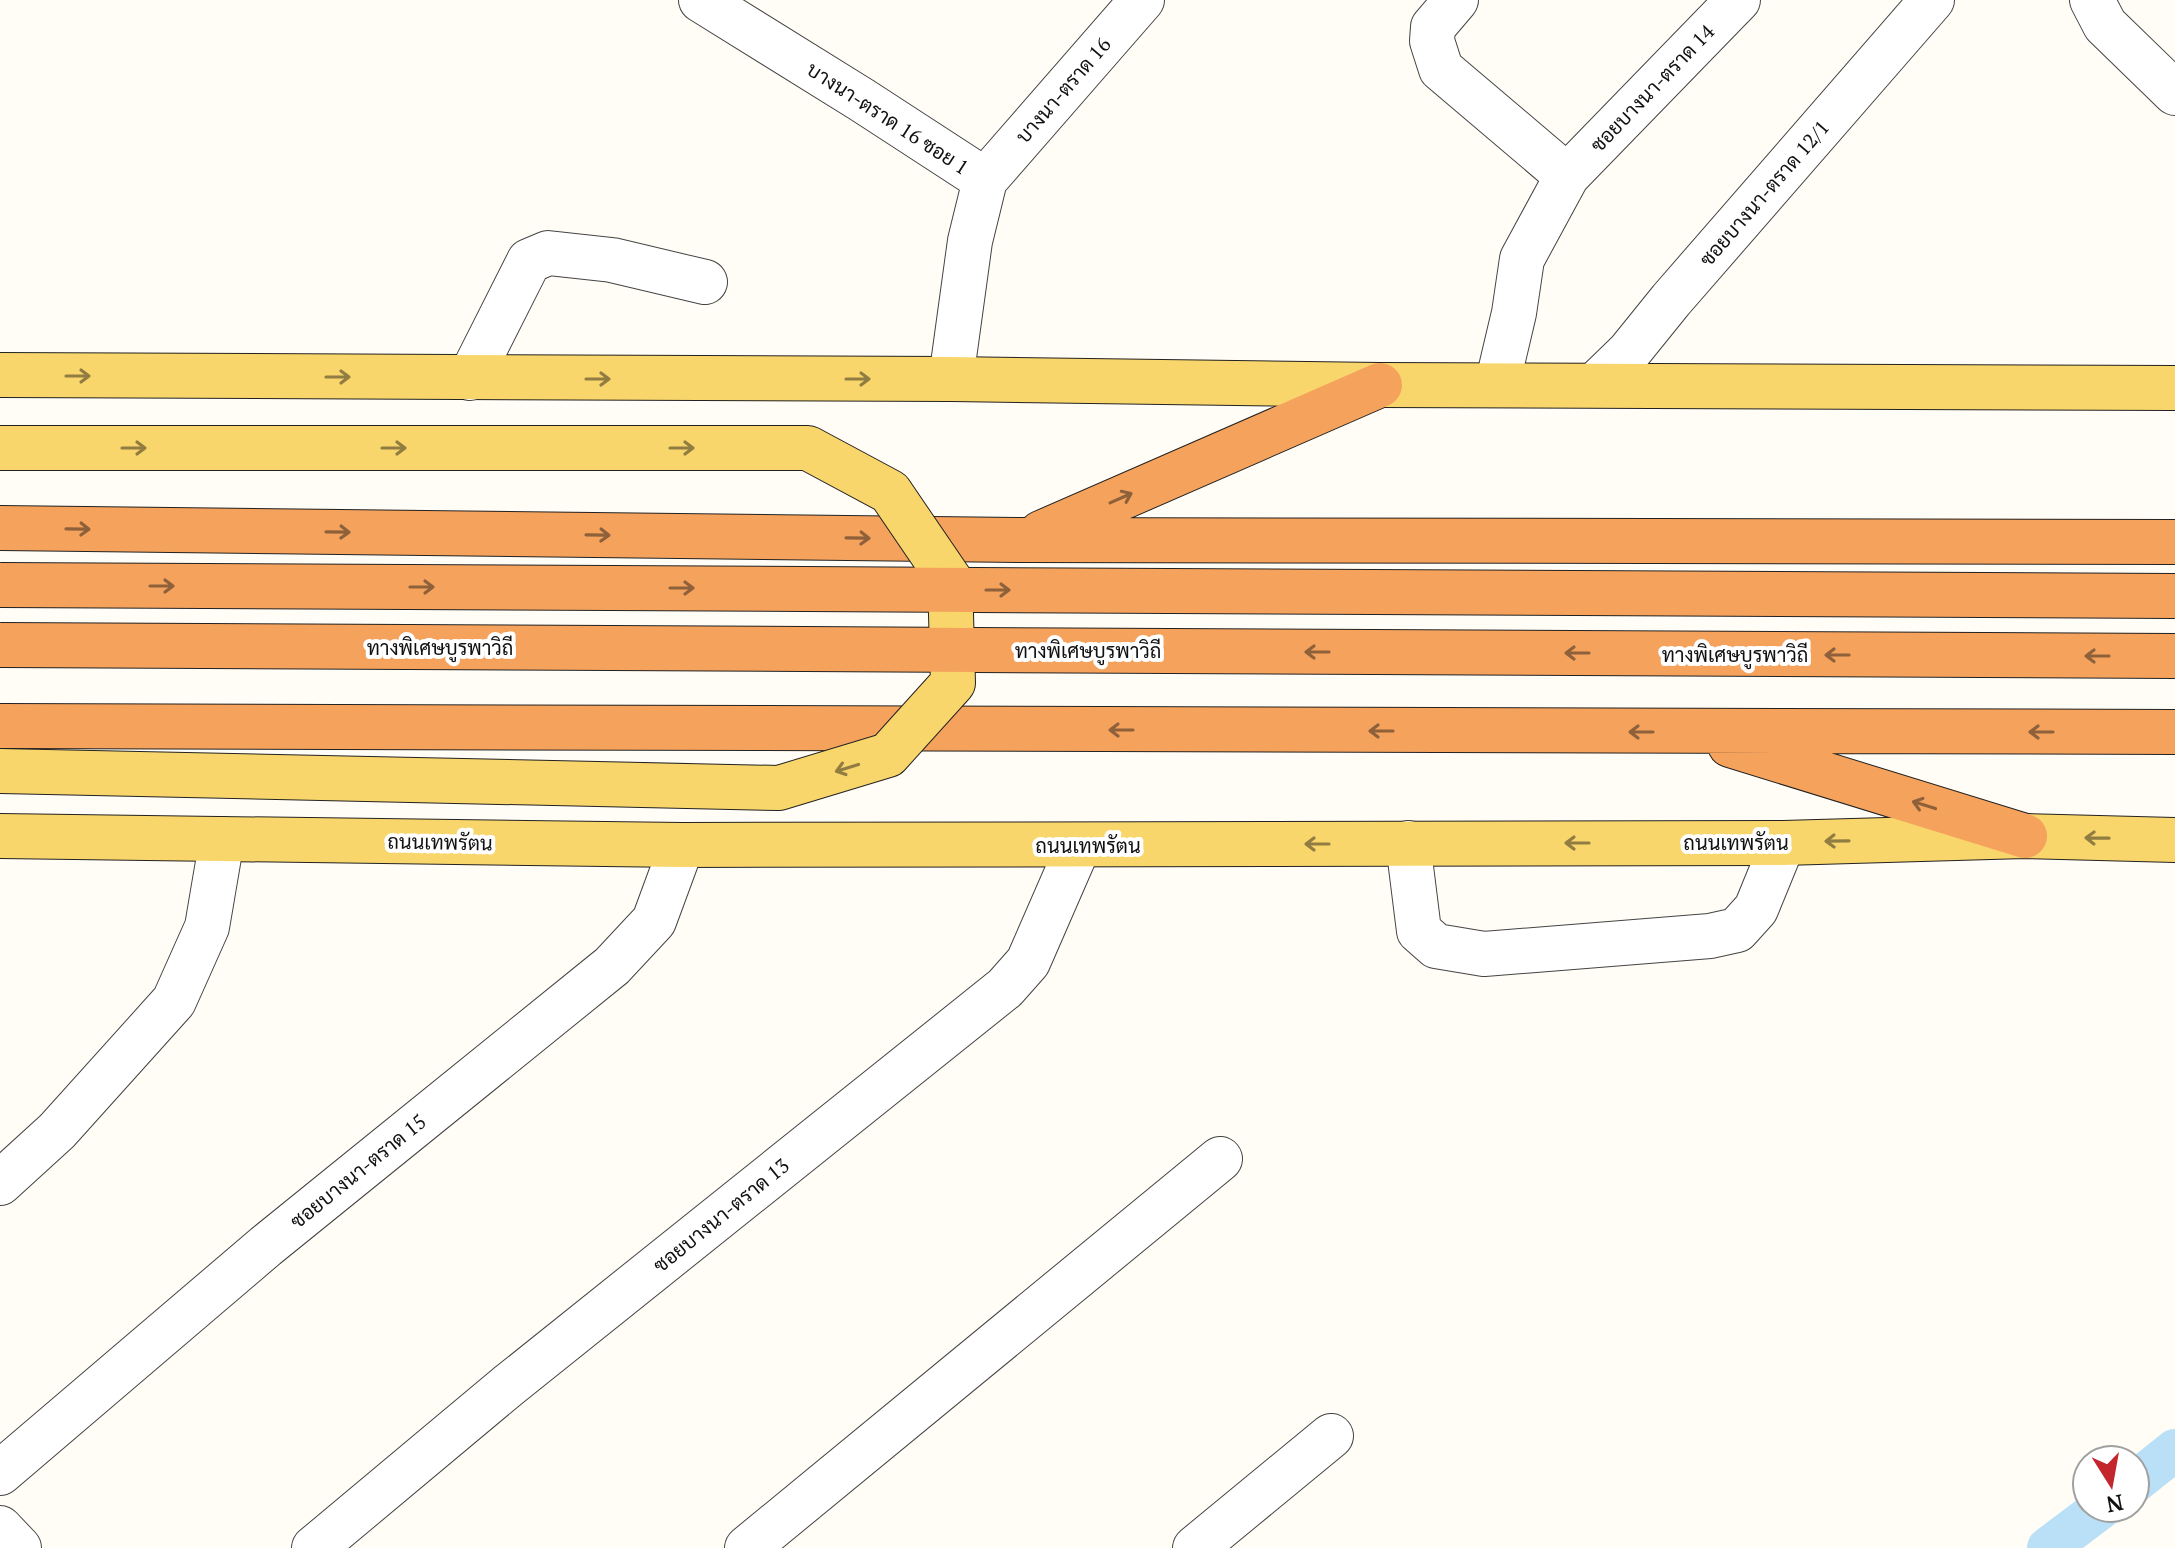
<svg xmlns="http://www.w3.org/2000/svg" width="2175" height="1548" viewBox="0 0 2175 1548" font-family="'PT Serif',Sarabun,serif">
	<style>
		.lines { fill: none; stroke-linecap: round; stroke-linejoin: round }
		.canal { stroke: #b9e0f7; stroke-width: 42 }
		.minor-casing { stroke: #444; stroke-width: 46 }
		.major-casing { stroke: #222; stroke-width: 46 }
		.highway-casing { stroke: #222; stroke-width: 46 }
		.minor { stroke: #fff; stroke-width: 44 }
		.major { stroke: #f9d66b; stroke-width: 44 }
		.highway { stroke: #f5a25d; stroke-width: 44 }
		.major-bridge-casing { stroke: #222; stroke-width: 46; stroke-linecap: butt }
		.highway-bridge-casing { stroke: #222; stroke-width: 46; stroke-linecap: butt }
		.major-bridge { stroke: #f9d66b; stroke-width: 44 }
		.highway-bridge { stroke: #f5a25d; stroke-width: 44 }
		.oneway { stroke: #917d42 }
		.oneway2 { stroke: #8e613b }
		.labels { text-anchor: middle; dominant-baseline: central; stroke-width: 8; stroke-linejoin: round; paint-order: stroke }
		.street-label { font-size: 20px; fill: #111; stroke: #fff }
	</style>
	<rect width="100%" height="100%" fill="#fffdf5"/>
	<g class="lines">
		<!-- canal -->
		<path class="canal" d="M2135 1482 2175 1450
			M2048 1548 2101 1508"/>
		<!-- minor casing -->
		<g class="minor-casing">
			<path id="minor" d="M701 0 862 100 985 180
				M1456 0 1433 27 1432 41 1441 69 1567 176
				M2092 0 2105 25 2175 93
				M470 378 529 261 548 253 612 260 705 282
				M951 379 970 241 985 180 1142 0
				M1497 385 1514 313 1522 259 1567 176 1738 0
				M1595 385 1629 352 1671 300 1932 0
				M1408 843 1419 931 1436 946 1484 954 1710 936 1737 930 1756 909 1783 843
				M0 1183 57 1131 174 1001 207 927 222 839
				M0 1473 266 1246 612 966 654 921 682 845
				M0 1528 19 1548
				M314 1548 509 1385 1005 988 1028 962 1079 845
				M747 1548 1220 1159
				M1195 1548 1331 1436"/>
		</g>
		<!-- major casing -->
		<g class="major-casing">
			<path id="major" d="M0 375 951 379 1380 385 2175 388
				M0 836 682 845 1783 843 2025 836 2175 840"/>
		</g>
		<!-- highway casing -->
		<g class="highway-casing">
			<path id="highway" d="M0 528 1024 540 2175 542
				M1041 533 1380 385
				M0 726 2175 732
				M1730 745 2025 836"/>
		</g>
		<!-- minor -->
		<use href="#minor" class="minor"/>
		<!-- major -->
		<use href="#major" class="major"/>
		<!-- highway -->
		<use href="#highway" class="highway"/>
		<!-- major-bridge casing -->
		<g class="major-bridge-casing">
			<path id="major-bridge" d="M0 448H808L890 492 950 580 953 683 888 755 779 788 0 771"/>
		</g>
		<!-- highway-bridge casing -->
		<g class="highway-bridge-casing">
			<path id="highway-bridge" d="M0 585 2175 596
				M0 645 2175 656"/>
		</g>
		<!-- major-bridge -->
		<use href="#major-bridge" class="major-bridge"/>
		<!-- highway-bridge -->
		<use href="#highway-bridge" class="highway-bridge"/>
	</g>
	<!-- one-way arrows -->
	<defs><path id="oneway-shaft" d="M-6 0H5M1.5-3L5.5 0L1.5 3" fill="none" stroke-width="1.6" stroke-linecap="round" stroke-linejoin="round" transform="scale(2)"/></defs>
	<g class="oneway">
		<use href="#oneway-shaft" transform="translate(78 376)"/>
		<use href="#oneway-shaft" transform="translate(338 377)"/>
		<use href="#oneway-shaft" transform="translate(598 379)"/>
		<use href="#oneway-shaft" transform="translate(858 379)"/>
		<use href="#oneway-shaft" transform="translate(134 448)"/>
		<use href="#oneway-shaft" transform="translate(394 448)"/>
		<use href="#oneway-shaft" transform="translate(682 448)"/>
		<use href="#oneway-shaft" transform="translate(847 768) rotate(163)"/>
		<use href="#oneway-shaft" transform="translate(2097 838) rotate(-179)"/>
		<use href="#oneway-shaft" transform="translate(1837 841) rotate(179)"/>
		<use href="#oneway-shaft" transform="translate(1577 843) rotate(180)"/>
		<use href="#oneway-shaft" transform="translate(1317 844) rotate(180)"/>
	</g>
	<g class="oneway2">
		<use href="#oneway-shaft" transform="translate(1121 498) rotate(-24)"/>
		<use href="#oneway-shaft" transform="translate(78 529) rotate(1)"/>
		<use href="#oneway-shaft" transform="translate(338 532) rotate(1)"/>
		<use href="#oneway-shaft" transform="translate(598 535) rotate(1)"/>
		<use href="#oneway-shaft" transform="translate(858 538) rotate(1)"/>
		<use href="#oneway-shaft" transform="translate(162 586)"/>
		<use href="#oneway-shaft" transform="translate(422 587)"/>
		<use href="#oneway-shaft" transform="translate(682 588)"/>
		<use href="#oneway-shaft" transform="translate(998 590)"/>
		<use href="#oneway-shaft" transform="translate(1317 652) rotate(-180)"/>
		<use href="#oneway-shaft" transform="translate(1577 653) rotate(-180)"/>
		<use href="#oneway-shaft" transform="translate(1837 655) rotate(-180)"/>
		<use href="#oneway-shaft" transform="translate(2097 656) rotate(-180)"/>
		<use href="#oneway-shaft" transform="translate(1121 730) rotate(-180)"/>
		<use href="#oneway-shaft" transform="translate(1381 731) rotate(-180)"/>
		<use href="#oneway-shaft" transform="translate(1641 732) rotate(-180)"/>
		<use href="#oneway-shaft" transform="translate(2041 732) rotate(-180)"/>
		<use href="#oneway-shaft" transform="translate(1924 805) rotate(-163)"/>
	</g>
	<g class="labels">
		<!-- street labels -->
		<g class="street-label">
			<text transform="translate(1652 88) rotate(-46)">ซอยบางนา-ตราด 14</text>
			<text transform="translate(1063 90) rotate(-49)">บางนา-ตราด 16</text>
			<text transform="translate(888 118) rotate(33)">บางนา-ตราด 16 ซอย 1</text>
			<text transform="translate(1764 193) rotate(-49)">ซอยบางนา-ตราด 12/1</text>
			<text x="440" y="647">ทางพิเศษบูรพาวิถี</text>
			<text x="1088" y="650">ทางพิเศษบูรพาวิถี</text>
			<text x="1735" y="654">ทางพิเศษบูรพาวิถี</text>
			<text transform="translate(440 842) rotate(1)">ถนนเทพรัตน</text>
			<text x="1736" y="842">ถนนเทพรัตน</text>
			<text x="1088" y="845">ถนนเทพรัตน</text>
			<text transform="translate(358 1171) rotate(-39)">ซอยบางนา-ตราด 15</text>
			<text transform="translate(721 1215) rotate(-39)">ซอยบางนา-ตราด 13</text>
		</g>
	</g>
	<!-- north arrow -->
	<g transform="translate(2111 1484) rotate(169)"><circle r="38" fill="#ffffff" stroke="#a0a0a0" stroke-width="2"/>
	<path d="M0-6L14 30L0 20L-14 30Z" fill="#c4262e"/>
	<text y="-12" font-size="22" font-weight="bold" text-anchor="middle" fill="#111111">N</text>
	</g>
</svg>
